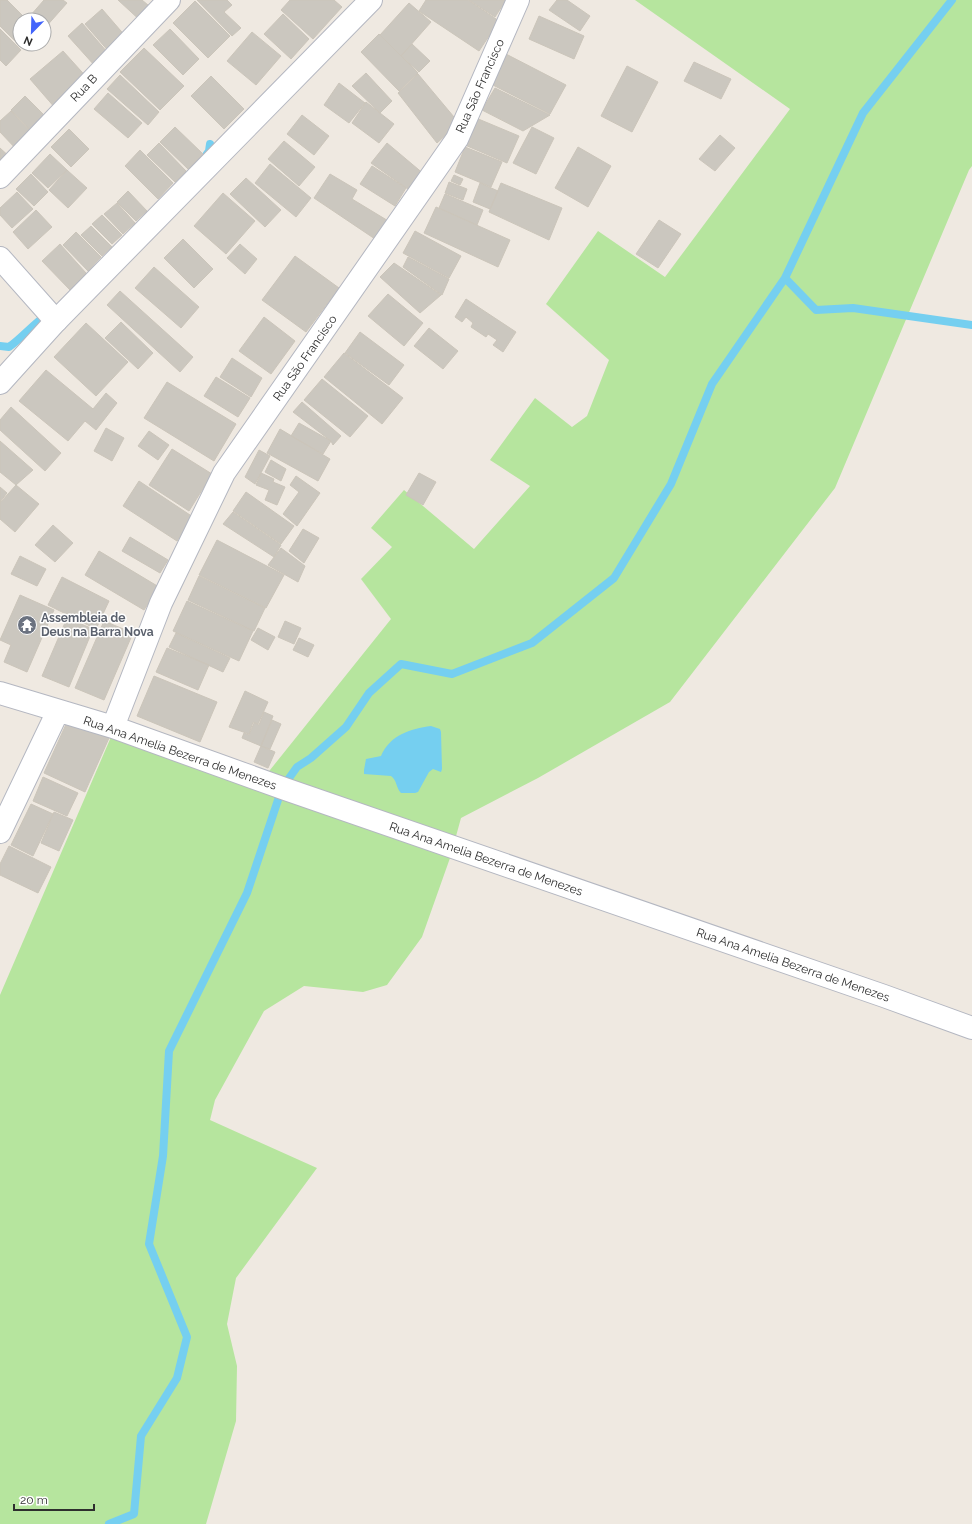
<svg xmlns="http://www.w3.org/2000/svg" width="972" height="1524" viewBox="0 0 972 1524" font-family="Raleway,sans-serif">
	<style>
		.green { fill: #b6e59e }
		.water { fill: #75cff0 }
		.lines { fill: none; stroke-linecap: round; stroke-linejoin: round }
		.stream { stroke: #75cff0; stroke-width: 8 }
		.building { fill: #cbc7bf; stroke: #cbc5ba }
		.street-casing { stroke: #b4b7c1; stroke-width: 24 }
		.secondary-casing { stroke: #b4b7c1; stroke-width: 24 }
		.street { stroke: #fff; stroke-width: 22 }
		.secondary { stroke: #fff; stroke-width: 22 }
		.labels { text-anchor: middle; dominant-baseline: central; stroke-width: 3; stroke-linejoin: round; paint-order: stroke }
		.street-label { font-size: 12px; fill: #2e2e2e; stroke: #fff }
		.worship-label { font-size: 12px; font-weight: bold; fill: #5b616d; stroke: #fff; text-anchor: start }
	</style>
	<rect width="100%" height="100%" fill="#efe9e1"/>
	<!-- green -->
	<path class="green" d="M635 0H972V166L969 170 835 488 670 702 538 778 461 818 450 858 422 937 387 985 363 992 304 986 264 1011 215 1100 210 1120 317 1168 236 1278 227 1324 237 1366 236 1421 206 1524H0V995L111 737 258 785 391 619 361 579 392 547 371 528 404 490 474 549 530 486 490 460 535 398 572 427 587 416 609 360 546 304 598 231 665 277 790 109Z"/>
	<!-- water -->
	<path class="water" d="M431 726 440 729 441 732 442 769 441 772 433 769 429 772 418 792 415 793H401C396 788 397 780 391 776L364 774V770L366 759 381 756C390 735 410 729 431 726Z"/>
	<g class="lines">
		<!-- stream -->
		<path class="stream" d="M204 158 209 151 210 144
			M785 278 816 310 853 308 972 325
			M0 346 9 347C23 337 33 324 48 314
			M109 1524 134 1514 141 1436 177 1378 187 1337 149 1244 163 1156 169 1051 247 893 282 788 297 767 311 758 346 727 369 693 401 664 452 674 532 643 614 578 671 484 712 384 785 278 863 113 952 0"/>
	</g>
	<!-- building -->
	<path class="building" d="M0 0H7L27 20H20V44H27L22 48 0 26Z
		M44 0H63L67 3 44 29V20H35L30 16Z
		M118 0H142L154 10 143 23Z
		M197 0H227L232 5 224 12 241 28 232 36Z
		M290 0H334L342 7 313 39 281 10Z
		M426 0H468L499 21 479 51 419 11Z
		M469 0H506L495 17Z
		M557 0H567L590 16 580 31 549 10Z
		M195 1 230 36 208 58 173 23Z
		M409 3 431 22 401 56 380 35Z
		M102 9 127 38 110 53 85 24Z
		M283 14 309 39 291 59 264 34Z
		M539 16 584 36 574 59 529 39Z
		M82 23 108 53 95 66 68 36Z
		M0 29 21 50 6 66 0 60Z
		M170 29 199 59 183 75 153 45Z
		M252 32 281 56 256 85 227 61Z
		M379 34 418 73 399 91 361 52Z
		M412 44 430 61 419 72 401 56Z
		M144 48 184 86 160 110 120 72Z
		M63 51 90 81 56 109 30 79Z
		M504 53 566 85 550 114 489 83Z
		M694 62 731 79 721 99 684 81Z
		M627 66 658 82 632 132 601 116Z
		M366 73 392 101 380 113 352 86Z
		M418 74 459 123 437 143 398 93Z
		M120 75 159 112 148 125 107 89Z
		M211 76 244 109 224 129 191 96Z
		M339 83 365 103 349 123 324 105Z
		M495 88 550 115 523 131 482 110Z
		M108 93 142 123 128 138 94 109Z
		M25 96 46 117 31 131 11 110Z
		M366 102 394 124 379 143 352 123Z
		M11 111 35 136 18 151 0 132V121Z
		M302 115 329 136 314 155 287 134Z
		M476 118 519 136 507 163 465 145Z
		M175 127 203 154 188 169 160 142Z
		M532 127 554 138 536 174 513 163Z
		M69 129 89 149 71 167 51 147Z
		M720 135 735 148 715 171 699 159Z
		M284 141 315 167 299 186 268 159Z
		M159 143 186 171 175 182 147 155Z
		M387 143 425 175 415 194 371 163Z
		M465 147 502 162 491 187 455 172Z
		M578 147 611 166 588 207 555 188Z
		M0 148 12 159 0 172Z
		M140 150 173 183 158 199 125 166Z
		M50 154 67 170 48 188 32 173Z
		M270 164 311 198 296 217 255 183Z
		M372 166 406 188 395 206 360 184Z
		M67 170 87 188 68 208 49 190Z
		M31 174 48 192 34 206 16 189Z
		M330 174 357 190 352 199 390 222 378 241 314 198Z
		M454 175 463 179 460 185 451 181Z
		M246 178 281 210 265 227 230 194Z
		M449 182 467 189 463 200 445 193Z
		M480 183 498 191 490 209 473 202Z
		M501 183 562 208 549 240 489 212Z
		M128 191 147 211 136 221 117 202Z
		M17 192 33 209 12 228 0 215V208Z
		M223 193 255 221 226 254 194 226Z
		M445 194 483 210 477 225 439 208Z
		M117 203 135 223 123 234 104 214Z
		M436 207 510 240 498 267 424 233Z
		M36 210 52 227 28 249 13 232Z
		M102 215 122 235 112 244 92 224Z
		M659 220 681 234 658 268 636 254Z
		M91 226 112 247 102 256 81 235Z
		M415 231 461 256 449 278 403 253Z
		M76 232 101 257 88 271 63 245Z
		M183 239 213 269 194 288 164 258Z
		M60 244 86 273 70 290 42 261Z
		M240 244 257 259 245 274 227 258Z
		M295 256 339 288 306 332 262 300Z
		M408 257 449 279 442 295 403 267Z
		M394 263 441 295 420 313 380 277Z
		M154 267 199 307 181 328 135 288Z
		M120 291 193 357 180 372 107 305Z
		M388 294 423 323 404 346 368 316Z
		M466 299 516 332 503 352 493 345 497 340 488 334 486 337 471 327 473 323 466 317 462 322 455 317Z
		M264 317 295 341 271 374 239 351Z
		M121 322 153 353 138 369 105 338Z
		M86 323 128 362 96 396 54 357Z
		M429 328 458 351 443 369 414 346Z
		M360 332 404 365 389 385 345 353Z
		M344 353 403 398 382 424 324 377Z
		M232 358 262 378 251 397 220 377Z
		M46 370 93 409 106 393 117 403 96 430 85 421 68 441 19 401Z
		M216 377 250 398 238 417 204 396Z
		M322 379 368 416 350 437 304 400Z
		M167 382 236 424 214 461 144 418Z
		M302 402 341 436 333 445 331 441 293 412Z
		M11 407 61 453 45 471 0 430V420Z
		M299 423 331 441 323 454 291 436Z
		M106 428 124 438 112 461 94 451Z
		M280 429 330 459 318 481 267 453Z
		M149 431 169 445 158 460 138 446Z
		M0 441 33 470 16 485 0 472Z
		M172 449 212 474 189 511 149 485Z
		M259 450 270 456 255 484 245 477Z
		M271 460 286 469 281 481 265 472Z
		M261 473 274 479 273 482 285 487 277 505 265 500 269 490 256 485Z
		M419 473 436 482 423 505 406 495Z
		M296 476 320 493 297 526 283 514 299 492 290 485Z
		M139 481 193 517 177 541 123 506Z
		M16 485 39 504 15 532 0 519V503Z
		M0 487 7 493 0 502Z
		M246 492 294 526 281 544 233 511Z
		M233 512 281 545 274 557 223 524Z
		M53 525 73 543 55 562 35 545Z
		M303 529 319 538 304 563 289 551Z
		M130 537 168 560 160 573 122 551Z
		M217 540 284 575 266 608 199 575Z
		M281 548 305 566 298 582 268 565Z
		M99 551 159 587 144 610 85 575Z
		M20 556 46 569 37 586 11 574Z
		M199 576 265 608 254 631 188 600Z
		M62 577 109 601 96 629 48 605Z
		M20 595 54 610 27 672 4 662 11 645 0 640Z
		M187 601 253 631 239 661 173 631Z
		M67 618 93 629 69 687 42 676Z
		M104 621 133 633 104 700 75 688Z
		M285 621 301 628 294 644 278 637Z
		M258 628 275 637 268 650 251 640Z
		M176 633 230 658 223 672 169 647Z
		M299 638 314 645 308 657 293 650Z
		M167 648 209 665 198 690 156 672Z
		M154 676 217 702 200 742 137 716Z
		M245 691 268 702 258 724 253 722 249 734 229 727Z
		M264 712 273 716 261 746 242 738 244 733 249 735 254 723 259 725Z
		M68 720 109 738 85 792 44 773Z
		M272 720 281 724 270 749 261 746Z
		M261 746 275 752 268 768 254 762Z
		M43 777 78 793 67 816 33 801Z
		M31 804 53 814 33 856 11 845Z
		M54 812 73 820 59 851 41 843Z
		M9 846 51 867 38 893 0 875V864Z"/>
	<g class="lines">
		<!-- street casing -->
		<g class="street-casing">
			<path id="street" d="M0 177 169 0
				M0 258 56 321
				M0 693 113 727 285 789 884 996 972 1028
				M113 727 161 603 224 473 457 139 518 0
				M0 832 58 711"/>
		</g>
		<!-- secondary casing -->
		<g class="secondary-casing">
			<path id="secondary" d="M0 383 56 321 371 0"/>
		</g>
		<!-- street -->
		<use href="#street" class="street"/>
		<!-- secondary -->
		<use href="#secondary" class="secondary"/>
	</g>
	<!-- icons -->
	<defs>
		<g id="temple-disc" transform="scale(1)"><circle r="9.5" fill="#6b7280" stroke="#fff"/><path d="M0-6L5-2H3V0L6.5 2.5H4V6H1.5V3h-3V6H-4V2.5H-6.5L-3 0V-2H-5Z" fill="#fff"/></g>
	</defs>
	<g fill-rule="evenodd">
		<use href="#temple-disc" x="27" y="625"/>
	</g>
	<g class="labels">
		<!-- street labels -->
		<g class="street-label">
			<text transform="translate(480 86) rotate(-66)">Rua São Francisco</text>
			<text transform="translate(84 88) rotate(-46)">Rua B</text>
			<text transform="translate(305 358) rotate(-55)">Rua São Francisco</text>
			<text transform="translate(180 753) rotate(19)">Rua Ana Amelia Bezerra de Menezes</text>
			<text transform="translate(486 859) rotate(19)">Rua Ana Amelia Bezerra de Menezes</text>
			<text transform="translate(793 965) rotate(19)">Rua Ana Amelia Bezerra de Menezes</text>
		</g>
		<!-- worship labels -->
		<g class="worship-label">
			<text x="41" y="618">Assembleia de<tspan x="41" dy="14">Deus na Barra Nova</tspan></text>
		</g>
	</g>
	<!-- north arrow -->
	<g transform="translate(32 32) rotate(203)"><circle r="19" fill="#ffffff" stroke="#ababab"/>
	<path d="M0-3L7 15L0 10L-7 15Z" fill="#4264fb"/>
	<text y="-6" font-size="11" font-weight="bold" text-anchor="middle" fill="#2e2e2e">N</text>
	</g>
	<!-- scale -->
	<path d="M14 1504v6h80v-6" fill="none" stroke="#2e2e2e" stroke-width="2"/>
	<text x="20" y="1504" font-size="12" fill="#2e2e2e" stroke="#ffffff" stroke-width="3" paint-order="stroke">20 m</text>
</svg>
